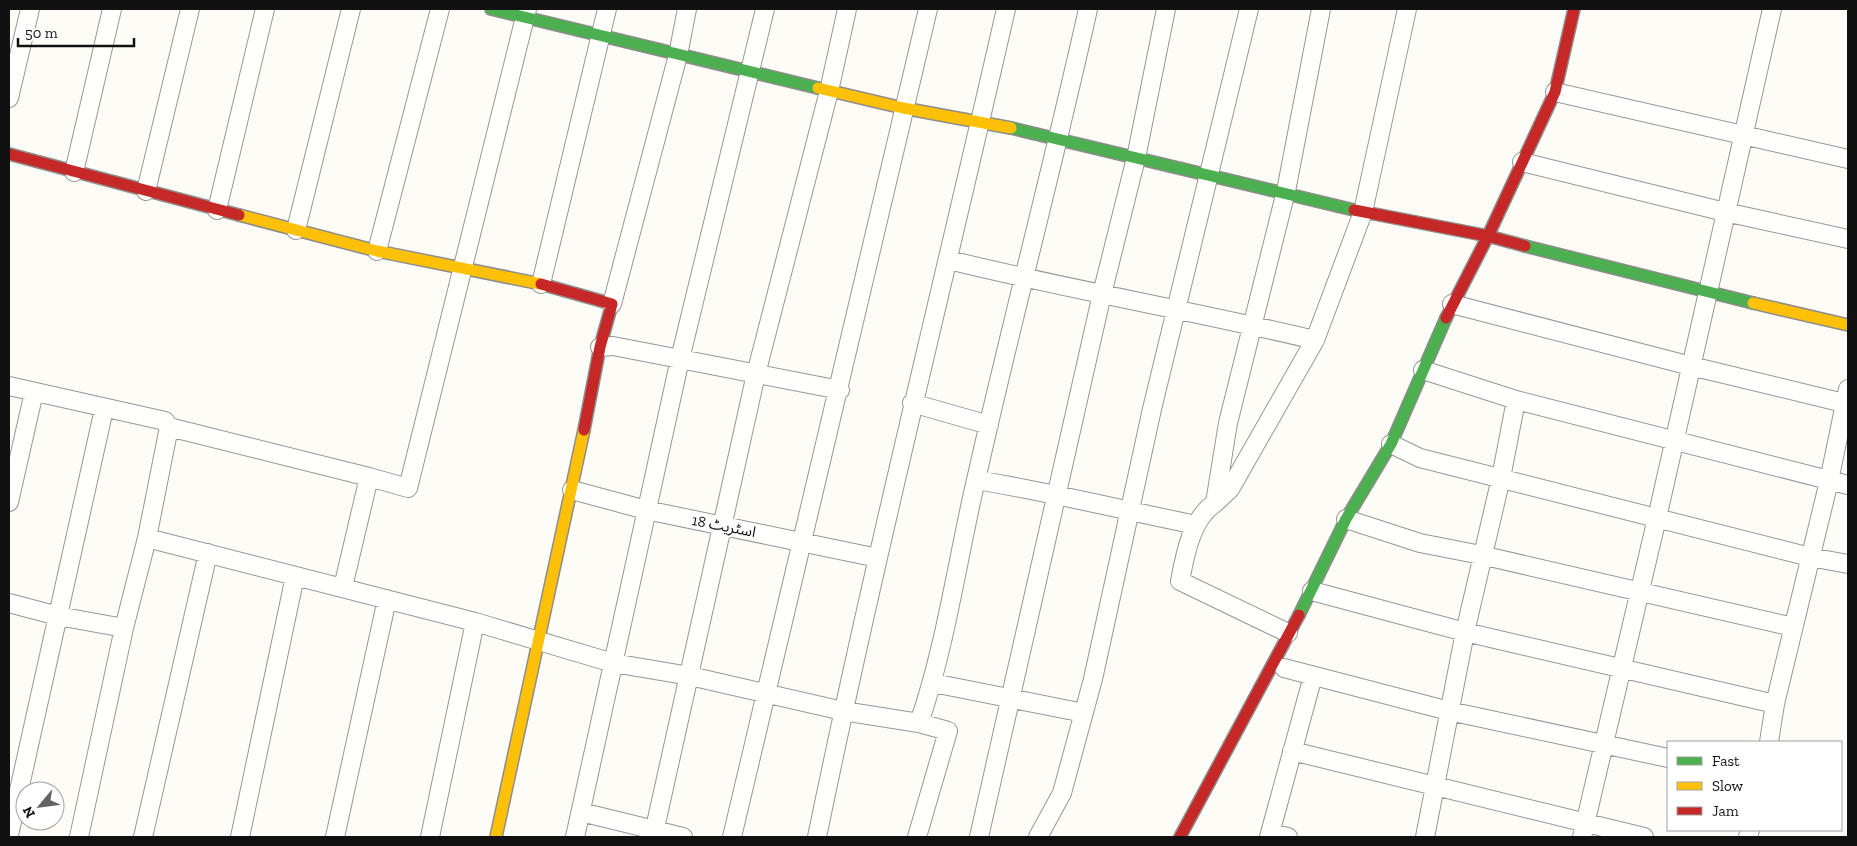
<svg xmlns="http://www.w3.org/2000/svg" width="1857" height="846" viewBox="0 0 1857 846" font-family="'Zilla Slab','Noto Sans Arabic',serif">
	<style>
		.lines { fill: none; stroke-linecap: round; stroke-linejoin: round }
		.street-casing { stroke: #979795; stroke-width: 20 }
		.fast-casing { stroke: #8e8d8b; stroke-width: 14 }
		.slow-casing { stroke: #8e8d8b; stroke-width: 14 }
		.jam-casing { stroke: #8e8d8b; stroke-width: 14 }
		.street { stroke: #fffffe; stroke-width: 18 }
		.fast { stroke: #4caf50; stroke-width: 11 }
		.slow { stroke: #ffc107; stroke-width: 11 }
		.jam { stroke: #c62828; stroke-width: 11 }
		.labels { text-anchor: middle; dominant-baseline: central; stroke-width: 5; stroke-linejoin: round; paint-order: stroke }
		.street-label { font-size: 15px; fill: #111; stroke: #fff }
	</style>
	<rect width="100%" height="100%" fill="#fdfcf7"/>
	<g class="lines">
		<!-- street casing -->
		<g class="street-casing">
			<path id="street" d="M1555 92 1848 159
				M9 98 30 9
				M1522 162 1725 212 1848 239
				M74 172 112 9
				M146 191 190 9
				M217 210 265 9
				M296 230 351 9
				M377 251 440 9
				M949 260C1070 290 1194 311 1315 340
				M541 284 607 9
				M612 304 678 55 687 9
				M1452 304 1691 366 1848 404
				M600 347 613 346 840 390
				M1423 370 1516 400 1848 485
				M9 386 165 421 169 427 147 538 124 628 79 837
				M912 403 989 425
				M169 427 369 477
				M1391 444 1420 458 1810 557 1848 564
				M976 480C1050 492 1123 510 1196 525
				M572 490 646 510 878 558
				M9 502 34 392
				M1215 503 1230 489 1315 340 1363 212 1407 9
				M1346 519 1420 543 1481 555 1793 627
				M147 538 475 622 613 663 690 676 843 711 919 723
				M343 587 369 477 408 488 527 9
				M1312 591 1465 632 1775 704
				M9 603 58 616 124 628
				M1288 633 1180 581C1185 555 1191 519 1215 503L1228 423 1286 191 1321 9
				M1284 668 1449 711 1668 758
				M933 683 1084 713
				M1769 742 1775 704 1829 481 1848 389
				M1292 751 1644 837
				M581 812 683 837
				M1270 833 1288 837
				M9 835 104 409
				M143 837 208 553
				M240 837 295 576
				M335 837 387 599
				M430 837 475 622
				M575 837 680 359 765 9
				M653 837 756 374 829 91 847 9
				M732 837 928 9
				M817 837C874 560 943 285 1006 9
				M917 837 948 731 919 723C946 645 957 561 976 480 1011 323 1053 167 1088 9
				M979 837 1102 294 1136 158 1166 9
				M1038 837 1062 793 1093 679 1152 409 1249 9
				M1269 837 1313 676
				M1425 837 1465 632 1501 478 1516 400
				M1582 837 1657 518 1772 9
				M1748 837 1750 830"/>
		</g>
		<!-- fast casing -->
		<g class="fast-casing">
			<path id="fast" d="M491 9 818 88
				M1011 128 1354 210
				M1525 246 1753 303
				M1299 615 1346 519 1391 444 1446 318"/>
		</g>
		<!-- slow casing -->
		<g class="slow-casing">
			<path id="slow" d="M818 88 903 108 1011 128
				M239 215 377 251 541 284
				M1753 303 1848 325
				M496 837 584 430"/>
		</g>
		<!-- jam casing -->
		<g class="jam-casing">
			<path id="jam" d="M9 154 239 215
				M1354 210 1488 236 1525 246
				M541 284 612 304 600 347 584 430
				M1446 318 1488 236 1555 92 1574 9
				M1180 837 1299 615"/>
		</g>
		<!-- street -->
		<use href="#street" class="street"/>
		<!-- fast -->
		<use href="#fast" class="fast"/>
		<!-- slow -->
		<use href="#slow" class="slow"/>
		<!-- jam -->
		<use href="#jam" class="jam"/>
	</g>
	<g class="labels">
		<!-- street labels -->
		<g class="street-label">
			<text transform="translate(724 526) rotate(11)">اسٹریٹ 18</text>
		</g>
	</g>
	<!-- border -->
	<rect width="1857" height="846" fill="none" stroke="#111111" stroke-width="20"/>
	<!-- legend -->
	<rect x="1667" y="741" width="175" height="90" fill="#ffffff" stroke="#a0a0a0"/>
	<rect x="1677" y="757" width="25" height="8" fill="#4caf50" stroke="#a0a0a0"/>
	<text x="1712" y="766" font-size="15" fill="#111111">Fast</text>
	<rect x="1677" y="782" width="25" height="8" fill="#ffc107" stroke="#a0a0a0"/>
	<text x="1712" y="791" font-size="15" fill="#111111">Slow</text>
	<rect x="1677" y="807" width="25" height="8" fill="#c62828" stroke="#a0a0a0"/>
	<text x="1712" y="816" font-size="15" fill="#111111">Jam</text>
	<!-- north arrow -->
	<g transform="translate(40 806) rotate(241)"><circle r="24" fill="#ffffff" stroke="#a0a0a0"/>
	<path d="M0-4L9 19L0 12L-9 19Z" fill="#646362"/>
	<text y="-8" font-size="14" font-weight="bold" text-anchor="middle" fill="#111111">N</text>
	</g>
	<!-- scale -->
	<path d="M18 38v8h116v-8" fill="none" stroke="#111111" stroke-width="2.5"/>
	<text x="25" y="38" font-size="15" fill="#111111" stroke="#ffffff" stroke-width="4" paint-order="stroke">50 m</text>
</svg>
